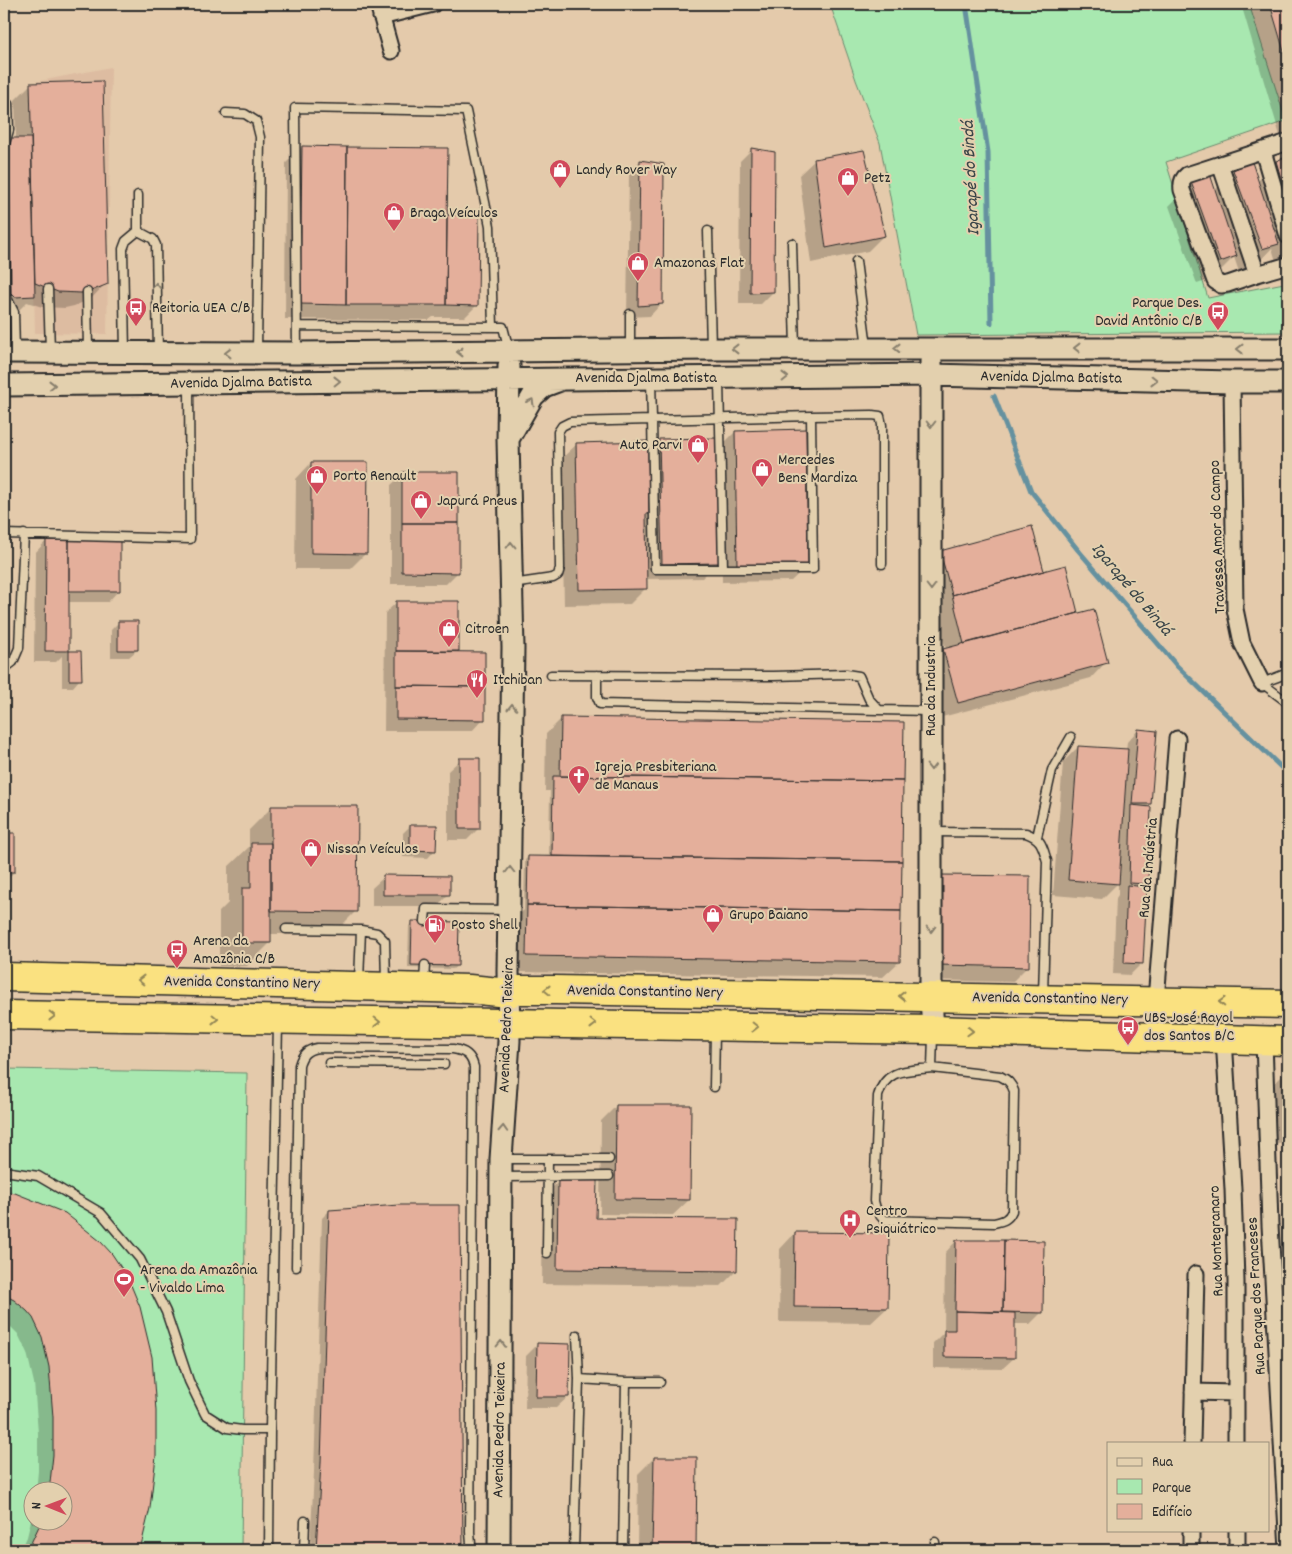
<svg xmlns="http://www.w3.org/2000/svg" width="1292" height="1554" viewBox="0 0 1292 1554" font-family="Dekko,sans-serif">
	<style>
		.built { fill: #ddbca1 }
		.green { fill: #a8e8b0; stroke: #6a8a6e; fill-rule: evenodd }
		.shadow { fill: #0003 }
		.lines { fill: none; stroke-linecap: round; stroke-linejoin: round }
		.stream { stroke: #65919f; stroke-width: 5 }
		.building { fill: #e4af9b; stroke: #2b2b2b }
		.lane-casing { stroke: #2b2b2b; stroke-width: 11 }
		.street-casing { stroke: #2b2b2b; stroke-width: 19 }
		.secondary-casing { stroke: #2b2b2b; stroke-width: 25 }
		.highway-casing { stroke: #2b2b2b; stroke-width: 31 }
		.lane { stroke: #e3d0ae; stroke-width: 8 }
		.street { stroke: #e3d0ae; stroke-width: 15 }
		.secondary { stroke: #e3d0ae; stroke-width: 21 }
		.highway { stroke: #fae180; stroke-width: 28 }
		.oneway { stroke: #877e6c }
		.oneway2 { stroke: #928656 }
		.labels { text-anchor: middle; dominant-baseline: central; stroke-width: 4; stroke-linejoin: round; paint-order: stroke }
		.poi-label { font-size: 16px; fill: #2b2b2b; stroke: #e3d0ae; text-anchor: start }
		.street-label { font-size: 16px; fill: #2b2b2b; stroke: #e3d0ae }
		.water-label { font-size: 18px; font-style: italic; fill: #394448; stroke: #e3d0ae }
	</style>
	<rect width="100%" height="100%" fill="#e4caab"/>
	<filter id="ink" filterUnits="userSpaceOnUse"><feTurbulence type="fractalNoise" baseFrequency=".02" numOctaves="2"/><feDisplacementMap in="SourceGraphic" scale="10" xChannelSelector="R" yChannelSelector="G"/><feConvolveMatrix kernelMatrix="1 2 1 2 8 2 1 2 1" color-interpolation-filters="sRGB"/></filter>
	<g filter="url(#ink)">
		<!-- built -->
		<path class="built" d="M111 67 107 334 35 333 30 83Z"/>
		<!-- green -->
		<path class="green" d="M830 4H1249L1286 121 1166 162 1208 298 1284 283 1288 296V332L916 335 880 143 856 80Z
			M4 1069 247 1073 241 1550H4ZM32 1492H62V1522H32Z"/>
		<!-- shadow -->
		<path class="shadow" d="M1241 4H1288V137L1281 139Z
			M31 84 106 283 91 299 74 306 65 308 42 307 27 302 18 311H4V147L16 139 15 100Z
			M302 147 477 305 465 317H433L429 320 285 319 286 163Z
			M752 149 773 292 761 304H739L740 161Z
			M1288 157V302L1272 248 1254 267 1239 272 1234 257 1212 279 1197 284 1169 206 1192 183 1214 191 1234 171 1257 182 1277 162Z
			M815 160 883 236 868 251 811 263 799 175Z
			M640 161 661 304 650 316 627 317 629 173Z
			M735 432 807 566 791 581 722 582 720 447Z
			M660 440 718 563 702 578 646 579V588L630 604 564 605 561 459 577 444 647 454Z
			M311 463 366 553 350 569H295L296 479Z
			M403 474 458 572 446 584H391V485Z
			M46 541 119 590 108 602H68L67 652H80V679L73 687H62V656L56 662H34L35 553Z
			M941 552 1043 572 1065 566 1078 615 1106 662 1091 678 942 717 929 666 946 650 925 567Z
			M397 602H458V653L483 719 472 731H384L385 613Z
			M119 622 137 650 129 657H111V630Z
			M561 719 902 724 899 962 883 977 511 972 512 922 524 910 525 860 528 857H549L550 791H545L546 734Z
			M1138 730 1150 804 1146 808V883L1142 888V963L1130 975 1113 974 1116 898 1118 895V883L1102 899 1053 895 1063 762 1078 747 1126 750 1127 742Z
			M460 760 479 828 467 840H448V771Z
			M272 807 356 911 333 934H270V943L247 966H219V912L228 903V867L249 847V830Z
			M410 826 435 850 428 858 403 857V833Z
			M4 834H14V872L4 882Z
			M940 876 1028 966 1012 982 923 980Z
			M384 877 449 894 437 906H372V888Z
			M413 922 457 966 453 969 408 968 409 926Z
			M1287 1071H1288V1142L1276 1143 1275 1083Z
			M616 1106 689 1200 673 1215 600 1214 601 1121Z
			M559 1181 594 1219 736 1271 721 1286 542 1284 543 1197Z
			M4 1192 15 1194 149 1508 139 1550H21L27 1537 32 1516V1522H62V1492H36L38 1471V1433L34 1383 27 1353 18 1334 4 1320Z
			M459 1206 462 1550H310L314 1472 322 1218 329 1211Z
			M795 1233 887 1308 871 1323 779 1322 780 1249Z
			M956 1241 1042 1312 1030 1324H1014V1358L1002 1369 933 1368V1343L944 1332 945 1253Z
			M537 1345 568 1397 556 1408H525L526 1356Z
			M654 1458 696 1459 695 1550H637L638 1474Z"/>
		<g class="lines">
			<!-- stream -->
			<path class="stream" d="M966 4 988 152 991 323
				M994 396 1031 491 1078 550 1177 666 1288 774"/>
		</g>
		<!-- building -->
		<path class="building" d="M1270 4H1288V65Z
			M103 81 108 284 91 291 81 293 58 292 35 283 30 83Z
			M11 138H31L35 296 15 297 9 291 6 143Z
			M302 146 347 147 346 305 300 304Z
			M347 147 448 148 446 305H346Z
			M751 148 775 152 774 292 750 293Z
			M864 150 885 236 826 248 814 159Z
			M1288 156V202L1276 161Z
			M640 160 664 164 663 304 638 306Z
			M1252 162 1279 244 1262 249 1233 170Z
			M1210 174 1237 256 1220 262 1191 182Z
			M447 215H479L478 306 446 305Z
			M806 429 808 566 737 567 735 431Z
			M717 438 719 563 662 564 659 439Z
			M648 441 649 514H646L647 589 579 590 576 443Z
			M311 462H368L367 554 311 553Z
			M402 472H459V523H402Z
			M402 523H459V573L402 572Z
			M1032 526 1044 571 952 595 940 551Z
			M46 540H69V651H45Z
			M69 540H120V591H69Z
			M1066 565 1078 613 964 644 952 595Z
			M396 601H459V651H396Z
			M1094 609 1108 663 958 703 943 649Z
			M118 621H138V650H118Z
			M69 651H81L82 680H69Z
			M396 651 485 652V687L396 686Z
			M396 686 485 687V720L396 719Z
			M561 717 904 722 903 781 560 776Z
			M1138 729 1157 731 1151 804H1132Z
			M1078 746 1128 749 1119 884 1068 880Z
			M459 758H480V829H459Z
			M553 776 903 781 902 861 552 856Z
			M1131 805 1151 807 1148 884 1129 883Z
			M271 806H358L357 912 271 911Z
			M410 825H437L436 851 410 850Z
			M4 833H15V872H4Z
			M251 843H271V943H242V888H251Z
			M528 856 902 861 901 911 527 905Z
			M383 875 450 876V895H383Z
			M940 875 1030 876 1029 967 938 965Z
			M1127 885 1147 887 1143 964 1124 963Z
			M527 905 901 911 900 962 526 956Z
			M412 921 459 922 458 966 411 965Z
			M1286 1070H1288L1287 1132Z
			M616 1105H691L690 1200 615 1199Z
			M558 1180H597L596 1218 738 1219 737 1271 557 1269Z
			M4 1191 15 1193 65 1213 100 1241 112 1254 128 1278 140 1307 152 1357 156 1411V1456L150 1508 140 1550H25L31 1543 41 1522H62V1492H49L53 1455V1417L49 1367 42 1337 33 1318 27 1311 14 1300 4 1295Z
			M400 1205H460L463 1550H316L321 1463 329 1210Z
			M795 1232 889 1233 888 1308 794 1307Z
			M956 1240H1004L1003 1312 955 1311Z
			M1004 1240 1044 1241 1043 1313 1003 1312Z
			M955 1311 1015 1313V1358L944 1357V1330H955Z
			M537 1343 570 1344 569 1397H536Z
			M654 1457H697L696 1550H652Z"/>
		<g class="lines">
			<!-- lane casing -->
			<g class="lane-casing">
				<path id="lane" d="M4 98 8 104 9 130 4 147 6 296 14 312 15 350
					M226 113 245 114 256 121 260 137 257 351
					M138 195V231
					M138 231 153 239 156 245 158 352
					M708 231 711 347
					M792 243 795 347
					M856 261 867 347
					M48 289 50 350
					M87 292 88 350
					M297 326 503 327 509 350
					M630 349V314
					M125 352 123 249 126 241 138 231
					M297 352 295 108 466 111 490 226 493 327
					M719 380 723 569
					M811 416 813 569H655L652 420Z
					M811 416 872 415 880 416 882 425V564
					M4 534 190 539 189 385
					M512 584 553 578 558 575 560 568 558 432 562 426 570 422 652 420 651 380
					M4 669 13 662 19 648 24 534
					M1288 673 1262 683 1288 703
					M551 675 774 676 846 674 859 676 869 699 879 710 929 711
					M597 675V697L600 704 879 710
					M934 832 1026 833C1042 839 1042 845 1047 861L1043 994
					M1037 837 1052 770 1071 737
					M425 921 426 909 507 910
					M286 929 361 930 359 981
					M361 930 377 933 385 941 386 982
					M424 983 425 965
					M329 1063 444 1064
					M932 1068 1000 1076C1008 1080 1011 1083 1014 1091L1012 1211C1008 1220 1003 1221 994 1223L885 1220C878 1215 876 1210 874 1201L878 1096C886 1068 907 1071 932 1068Z
					M932 1068 933 1035
					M714 1087 715 1032
					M503 1159H609
					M4 1171 38 1176 101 1213 140 1259 166 1312 189 1381 205 1414 227 1428 242 1430H270L278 1024
					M503 1177 609 1176
					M547 1253 548 1159
					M296 1267 299 1065C302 1055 306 1050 317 1048L453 1049C465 1051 471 1055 474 1067L470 1532 471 1544 473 1550
					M579 1379 626 1382H660
					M935 1542 936 1550
					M269 1550 270 1430
					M304 1550 305 1521
					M574 1550 579 1379 577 1335
					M623 1550 626 1382"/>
			</g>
			<!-- street casing -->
			<g class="street-casing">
				<path id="street" d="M378 4 391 51
					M381 17 433 4
					M1288 142 1187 175C1182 179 1181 183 1182 190L1215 281 1221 285 1228 284 1257 274 1288 265
					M1263 151 1288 236
					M1220 164 1257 274
					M1232 382 1235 609 1242 643 1262 683
					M1156 1000 1177 739
					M1224 1038 1233 1189 1236 1281V1443
					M1264 1040 1270 1225 1288 1550
					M1193 1392 1235 1393
					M1192 1443 1196 1274
					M1237 1530V1550
					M1191 1550V1530"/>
			</g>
			<!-- secondary casing -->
			<g class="secondary-casing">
				<path id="secondary" d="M4 352 297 353 711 349H1288
					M931 361V997L933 1030
					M4 385 931 375 1232 382H1288
					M508 439 533 396 544 386 560 380
					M499 1550 501 1159 509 1041 508 971 513 648 508 440 509 366"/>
			</g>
			<!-- highway casing -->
			<g class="highway-casing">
				<path id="highway" d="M4 977 469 989 509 993 511 990H556L1288 1004
					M4 1015 933 1030 1288 1041"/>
			</g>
			<!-- lane -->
			<use href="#lane" class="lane"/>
			<!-- street -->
			<use href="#street" class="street"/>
			<!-- secondary -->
			<use href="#secondary" class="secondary"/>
			<!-- highway -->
			<use href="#highway" class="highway"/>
		</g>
		<!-- one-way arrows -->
		<defs><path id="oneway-chevron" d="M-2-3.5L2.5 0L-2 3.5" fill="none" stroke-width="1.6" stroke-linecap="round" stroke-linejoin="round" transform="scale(1.25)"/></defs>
		<g class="oneway">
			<use href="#oneway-chevron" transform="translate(156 286) rotate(-91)"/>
			<use href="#oneway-chevron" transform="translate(897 348) rotate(180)"/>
			<use href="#oneway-chevron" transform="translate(1077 348) rotate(-180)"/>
			<use href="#oneway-chevron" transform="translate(735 349) rotate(180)"/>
			<use href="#oneway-chevron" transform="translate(1240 349) rotate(-180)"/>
			<use href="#oneway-chevron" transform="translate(460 352) rotate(180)"/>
			<use href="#oneway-chevron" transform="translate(228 353) rotate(-180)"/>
			<use href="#oneway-chevron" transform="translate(785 377) rotate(-1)"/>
			<use href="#oneway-chevron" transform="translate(1154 380) rotate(1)"/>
			<use href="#oneway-chevron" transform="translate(337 381) rotate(-1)"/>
			<use href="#oneway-chevron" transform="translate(52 385) rotate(-1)"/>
			<use href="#oneway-chevron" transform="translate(531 402) rotate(-61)"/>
			<use href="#oneway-chevron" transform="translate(931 424) rotate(90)"/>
			<use href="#oneway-chevron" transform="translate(511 545) rotate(-91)"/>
			<use href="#oneway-chevron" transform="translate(931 587) rotate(90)"/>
			<use href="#oneway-chevron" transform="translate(512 707) rotate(-89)"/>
			<use href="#oneway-chevron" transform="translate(931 767) rotate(90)"/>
			<use href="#oneway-chevron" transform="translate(510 870) rotate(-90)"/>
			<use href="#oneway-chevron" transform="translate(931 929) rotate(90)"/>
			<use href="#oneway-chevron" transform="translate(503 1129) rotate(-87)"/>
			<use href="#oneway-chevron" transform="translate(501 1344) rotate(-89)"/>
		</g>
		<g class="oneway2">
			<use href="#oneway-chevron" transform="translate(141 980) rotate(-179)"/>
			<use href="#oneway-chevron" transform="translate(547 990) rotate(-179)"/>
			<use href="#oneway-chevron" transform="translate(902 996) rotate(-179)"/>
			<use href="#oneway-chevron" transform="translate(1222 1002) rotate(-178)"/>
			<use href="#oneway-chevron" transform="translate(52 1016) rotate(1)"/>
			<use href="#oneway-chevron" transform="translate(215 1019) rotate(1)"/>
			<use href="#oneway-chevron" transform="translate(377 1022) rotate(1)"/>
			<use href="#oneway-chevron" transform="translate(593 1024) rotate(1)"/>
			<use href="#oneway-chevron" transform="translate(755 1027) rotate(1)"/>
			<use href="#oneway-chevron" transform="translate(970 1031) rotate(2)"/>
		</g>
	</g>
	<!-- icons -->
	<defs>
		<g id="shop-pin" transform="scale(1.125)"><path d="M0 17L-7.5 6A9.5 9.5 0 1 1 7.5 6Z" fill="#d1495b" stroke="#e3d0ae"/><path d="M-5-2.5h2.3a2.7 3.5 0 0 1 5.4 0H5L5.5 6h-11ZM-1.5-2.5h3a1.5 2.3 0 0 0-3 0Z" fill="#fff"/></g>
		<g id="bus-pin" transform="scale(1.125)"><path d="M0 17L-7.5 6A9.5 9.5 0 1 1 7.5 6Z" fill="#d1495b" stroke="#e3d0ae"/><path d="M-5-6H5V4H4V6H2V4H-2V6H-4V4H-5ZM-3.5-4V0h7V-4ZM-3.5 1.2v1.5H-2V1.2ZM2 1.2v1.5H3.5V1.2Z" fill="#fff"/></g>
		<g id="restaurant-pin" transform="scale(1.125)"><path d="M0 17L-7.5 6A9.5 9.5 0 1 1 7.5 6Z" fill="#d1495b" stroke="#e3d0ae"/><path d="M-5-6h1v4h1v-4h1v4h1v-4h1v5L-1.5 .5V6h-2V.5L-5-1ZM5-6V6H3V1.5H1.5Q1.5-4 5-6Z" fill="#fff"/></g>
		<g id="church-pin" transform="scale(1.125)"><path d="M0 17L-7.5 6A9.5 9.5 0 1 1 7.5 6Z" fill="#d1495b" stroke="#e3d0ae"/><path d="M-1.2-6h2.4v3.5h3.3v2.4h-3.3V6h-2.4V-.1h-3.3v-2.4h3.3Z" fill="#fff"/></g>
		<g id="fuel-pin" transform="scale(1.125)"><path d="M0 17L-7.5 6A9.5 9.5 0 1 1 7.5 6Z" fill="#d1495b" stroke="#e3d0ae"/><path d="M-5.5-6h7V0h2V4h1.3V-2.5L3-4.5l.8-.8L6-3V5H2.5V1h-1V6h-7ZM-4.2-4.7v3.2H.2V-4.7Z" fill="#fff"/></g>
		<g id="hospital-pin" transform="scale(1.125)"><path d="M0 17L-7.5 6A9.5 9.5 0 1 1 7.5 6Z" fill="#d1495b" stroke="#e3d0ae"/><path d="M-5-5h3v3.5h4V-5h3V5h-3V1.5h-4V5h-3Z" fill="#fff"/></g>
		<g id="stadium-pin" transform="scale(1.125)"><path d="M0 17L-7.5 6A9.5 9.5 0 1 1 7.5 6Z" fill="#d1495b" stroke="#e3d0ae"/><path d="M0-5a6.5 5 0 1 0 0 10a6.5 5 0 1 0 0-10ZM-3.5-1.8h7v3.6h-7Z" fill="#fff"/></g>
	</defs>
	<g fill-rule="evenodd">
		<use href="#shop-pin" x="560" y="170"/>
		<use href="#shop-pin" x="848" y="178"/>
		<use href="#shop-pin" x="394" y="213"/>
		<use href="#shop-pin" x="638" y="263"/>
		<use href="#bus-pin" x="136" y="308"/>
		<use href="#bus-pin" x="1218" y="312"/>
		<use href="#shop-pin" x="698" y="445"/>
		<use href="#shop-pin" x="762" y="469"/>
		<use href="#shop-pin" x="317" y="476"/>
		<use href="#shop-pin" x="421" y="501"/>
		<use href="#shop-pin" x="449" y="629"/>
		<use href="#restaurant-pin" x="477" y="680"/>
		<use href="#church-pin" x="579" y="776"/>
		<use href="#shop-pin" x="311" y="849"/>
		<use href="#shop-pin" x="713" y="915"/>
		<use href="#fuel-pin" x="435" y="925"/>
		<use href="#bus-pin" x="177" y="950"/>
		<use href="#bus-pin" x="1128" y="1027"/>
		<use href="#hospital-pin" x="850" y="1220"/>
		<use href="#stadium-pin" x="124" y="1279"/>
	</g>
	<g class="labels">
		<!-- poi labels -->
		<g class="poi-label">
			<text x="576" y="170">Landy Rover Way</text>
			<text x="864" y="178">Petz</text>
			<text x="410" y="213">Braga Veículos</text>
			<text x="654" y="263">Amazonas Flat</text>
			<text x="1202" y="303" text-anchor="end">Parque Des.<tspan x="1202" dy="18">David Antônio C/B</tspan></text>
			<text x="152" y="308">Reitoria UEA C/B</text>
			<text x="682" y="445" text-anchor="end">Auto Parvi</text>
			<text x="778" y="460">Mercedes<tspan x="778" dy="18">Bens Mardiza</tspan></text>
			<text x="333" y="476">Porto Renault</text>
			<text x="437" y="501">Japurá Pneus</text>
			<text x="465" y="629">Citroen</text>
			<text x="493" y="680">Itchiban</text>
			<text x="595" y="767">Igreja Presbiteriana<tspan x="595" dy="18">de Manaus</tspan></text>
			<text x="327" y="849">Nissan Veículos</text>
			<text x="729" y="915">Grupo Baiano</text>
			<text x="451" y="925">Posto Shell</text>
			<text x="193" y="941">Arena da<tspan x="193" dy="18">Amazônia C/B</tspan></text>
			<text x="1144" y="1018">UBS José Rayol<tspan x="1144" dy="18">dos Santos B/C</tspan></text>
			<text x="866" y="1211">Centro<tspan x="866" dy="18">Psiquiátrico</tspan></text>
			<text x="140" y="1270">Arena da Amazônia<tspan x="140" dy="18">- Vivaldo Lima</tspan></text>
		</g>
		<!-- street labels -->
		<g class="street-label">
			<text x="646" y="378">Avenida Djalma Batista</text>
			<text transform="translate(1051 378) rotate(1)">Avenida Djalma Batista</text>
			<text transform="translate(241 383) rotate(-1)">Avenida Djalma Batista</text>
			<text transform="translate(1218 537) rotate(-92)">Travessa Amor do Campo</text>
			<text transform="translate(931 686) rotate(-90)">Rua da Industria</text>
			<text transform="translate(1149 868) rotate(-85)">Rua da Indústria</text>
			<text transform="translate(242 983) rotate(1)">Avenida Constantino Nery</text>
			<text transform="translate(645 992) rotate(1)">Avenida Constantino Nery</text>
			<text transform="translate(1050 999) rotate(1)">Avenida Constantino Nery</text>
			<text transform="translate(507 1025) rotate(-88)">Avenida Pedro Teixeira</text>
			<text transform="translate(1217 1241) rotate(-92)">Rua Montegranaro</text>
			<text transform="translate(1257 1296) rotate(-93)">Rua Parque dos Franceses</text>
			<text transform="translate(500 1430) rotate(-89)">Avenida Pedro Teixeira</text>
		</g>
		<!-- water labels -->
		<g class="water-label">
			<text transform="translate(972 178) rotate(-93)">Igarapé do Bindá</text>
			<text transform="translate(1131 590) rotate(50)">Igarapé do Bindá</text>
		</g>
	</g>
	<!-- margin -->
	<rect width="1292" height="1554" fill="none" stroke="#e3d0ae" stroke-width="20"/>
	<rect x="10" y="10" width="1272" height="1534" fill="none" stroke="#2b2b2b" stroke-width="2" filter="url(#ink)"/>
	<!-- legend -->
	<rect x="1107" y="1442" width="162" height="90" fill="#e3d0ae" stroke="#998e7a"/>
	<rect x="1117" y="1458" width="25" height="8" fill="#e3d0ae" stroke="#998e7a"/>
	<text x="1152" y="1466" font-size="15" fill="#2b2b2b">Rua</text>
	<rect x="1117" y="1479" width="25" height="15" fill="#a8e8b0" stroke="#998e7a"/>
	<text x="1152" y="1492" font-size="15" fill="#2b2b2b">Parque</text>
	<rect x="1117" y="1504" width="25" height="15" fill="#e4af9b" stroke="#998e7a"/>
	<text x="1152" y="1516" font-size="15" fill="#2b2b2b">Edifício</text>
	<!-- north arrow -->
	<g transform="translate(48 1506) rotate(271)"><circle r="24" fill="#e3d0ae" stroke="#998e7a"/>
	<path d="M0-4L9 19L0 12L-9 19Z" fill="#d1495b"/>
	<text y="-8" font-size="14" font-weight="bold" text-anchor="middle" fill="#2b2b2b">N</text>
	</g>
</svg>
